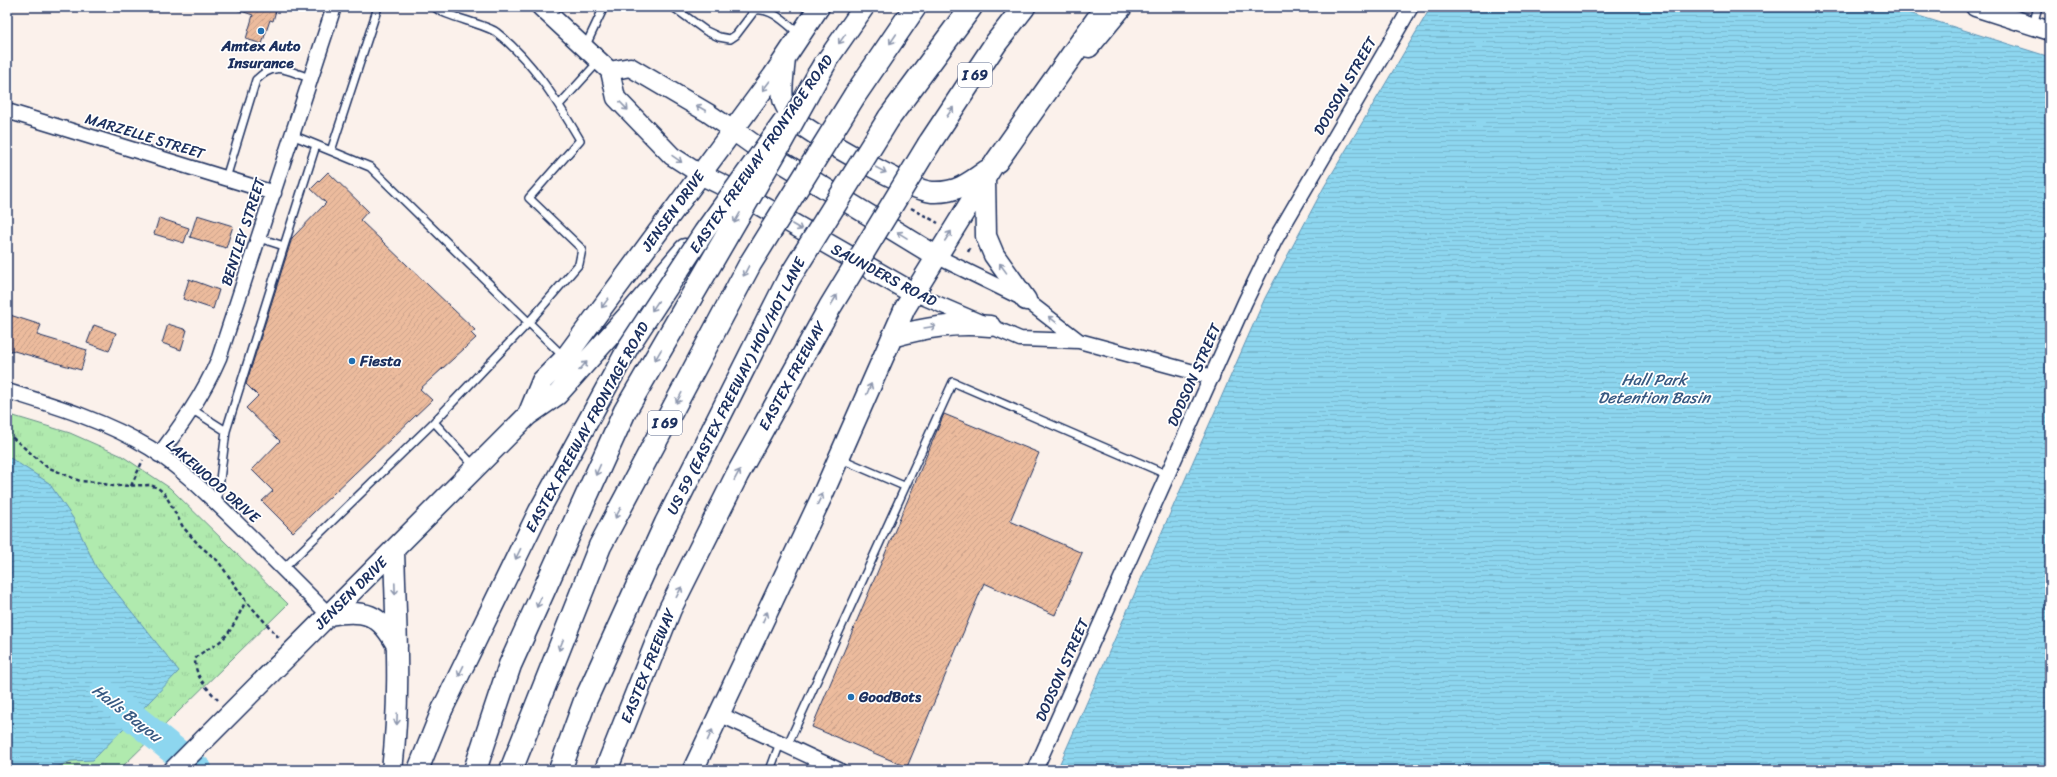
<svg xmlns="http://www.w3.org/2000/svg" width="2057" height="777" viewBox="0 0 2057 777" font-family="Sriracha,sans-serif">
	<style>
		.grass { fill: url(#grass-tufts); stroke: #668c86 }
		.water { fill: url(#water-rules); stroke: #5f93b5 }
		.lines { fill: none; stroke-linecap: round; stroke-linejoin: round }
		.river { stroke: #8dd6ef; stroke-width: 29 }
		.building { fill: url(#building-hatch); stroke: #1b2f5e }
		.service-casing { stroke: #1b2f5e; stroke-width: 10 }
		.minor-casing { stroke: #1b2f5e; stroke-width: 17 }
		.tertiary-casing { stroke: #1b2f5e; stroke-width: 21 }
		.secondary-casing { stroke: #1b2f5e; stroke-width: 23 }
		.motorway-casing { stroke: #1b2f5e; stroke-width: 25 }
		.path { stroke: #1b2f5e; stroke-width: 2.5; stroke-dasharray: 4 3; stroke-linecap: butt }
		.service { stroke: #fff; stroke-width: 7 }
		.minor { stroke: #fff; stroke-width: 14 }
		.tertiary { stroke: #fff; stroke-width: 18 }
		.secondary { stroke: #fff; stroke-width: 20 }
		.motorway { stroke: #fff; stroke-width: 22 }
		.secondary-bridge-casing { stroke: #1b2f5e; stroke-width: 23; stroke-linecap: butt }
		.motorway-bridge-casing { stroke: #1b2f5e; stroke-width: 25; stroke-linecap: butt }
		.secondary-bridge { stroke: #fff; stroke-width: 20 }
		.motorway-bridge { stroke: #fff; stroke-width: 22 }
		.oneway { stroke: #8d97ae }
		.poi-dot { fill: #1f6fb2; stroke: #fff; stroke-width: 1.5 }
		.labels { text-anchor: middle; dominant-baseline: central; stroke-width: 3.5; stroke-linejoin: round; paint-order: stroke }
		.shield { fill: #fff; stroke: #5f6d8e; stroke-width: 1 }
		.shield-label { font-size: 14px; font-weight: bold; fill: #1b2f5e }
		.poi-label { font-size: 15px; font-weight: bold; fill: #1b2f5e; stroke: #fff; text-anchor: start }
		.street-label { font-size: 15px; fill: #1b2f5e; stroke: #fff }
		.water-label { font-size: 16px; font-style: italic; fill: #385982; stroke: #fff }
	</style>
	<defs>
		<pattern id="grass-tufts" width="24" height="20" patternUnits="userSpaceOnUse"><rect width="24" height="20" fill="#b0eaae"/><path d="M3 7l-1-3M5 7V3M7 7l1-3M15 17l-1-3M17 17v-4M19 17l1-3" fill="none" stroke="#97c998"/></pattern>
		<pattern id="water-rules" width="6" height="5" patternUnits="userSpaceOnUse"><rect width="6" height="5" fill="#8dd6ef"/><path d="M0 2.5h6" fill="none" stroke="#79b8cf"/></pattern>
		<pattern id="building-hatch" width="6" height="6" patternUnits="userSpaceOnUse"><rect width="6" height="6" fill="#ecbb9d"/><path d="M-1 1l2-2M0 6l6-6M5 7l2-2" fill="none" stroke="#caa18a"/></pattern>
	</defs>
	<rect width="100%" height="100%" fill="#fbf1eb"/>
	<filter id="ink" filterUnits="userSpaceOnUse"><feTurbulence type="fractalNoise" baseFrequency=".025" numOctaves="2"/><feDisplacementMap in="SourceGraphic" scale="8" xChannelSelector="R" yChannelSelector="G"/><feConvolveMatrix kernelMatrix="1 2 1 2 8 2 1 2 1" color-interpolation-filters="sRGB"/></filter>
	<g filter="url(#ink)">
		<!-- grass -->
		<path class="grass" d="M7 414 70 433 122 456 170 488 288 604 119 770H7Z"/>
		<!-- water -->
		<path class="water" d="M1431 7H1890L2050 57V770H1057L1265 298 1324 187Z
			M7 456 49 483 73 518 96 567 179 671 93 760 71 761 50 770H7Z"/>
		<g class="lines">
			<!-- river -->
			<path class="river" d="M103 693 198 770"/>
		</g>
		<!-- building -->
		<path class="building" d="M238 7H277L273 21 270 20 262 44 246 39 253 15 238 10Z
			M328 172 368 211 360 220 475 330 471 333 476 338 420 389 432 400 293 532 262 501 273 491 252 470 280 441 246 408 258 396 246 384 292 238 326 203 311 189Z
			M197 215 233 226 226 248 190 237Z
			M159 218 189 228 184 243 154 234Z
			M189 279 219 290 213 309 183 299Z
			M7 314 41 325 37 335 87 350 81 370 7 349Z
			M168 324 187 330 181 350 162 343Z
			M94 325 116 333 109 351 87 343Z
			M944 414 1039 453 1010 521 1082 553 1055 615 984 583 907 767 812 727Z"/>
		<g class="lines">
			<!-- service casing -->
			<g class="service-casing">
				<path id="service" d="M435 7C440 15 485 24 496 32 532 60 557 101 580 140L529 198 582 249 579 264 529 322 434 422 474 466
					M673 7 706 31 719 37 730 39 736 35 755 10C771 7 787 24 799 34
					M2033 25 2038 7
					M585 47 604 7
					M559 105 599 61
					M292 135 370 167 565 358
					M331 151 378 7
					M226 178 256 80C275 60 287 71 310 78
					M259 238 284 246 316 145
					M193 410 226 431
					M839 458 904 486
					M217 504 226 431 284 246
					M283 569 434 422
					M787 746 953 382 1168 475
					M770 770 780 743"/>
			</g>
			<!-- minor casing -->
			<g class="minor-casing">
				<path id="minor" d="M7 111 274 193
					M936 256 1026 300 1079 341
					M913 293 1020 339 1079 341 1212 377
					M7 391C56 406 106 421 150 448 183 469 211 498 239 525 269 555 299 585 329 615
					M159 455C183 423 203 395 219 358L334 7
					M719 714 839 770
					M1035 770 1245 302 1275 240 1411 7"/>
			</g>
			<!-- tertiary casing -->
			<g class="tertiary-casing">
				<path id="tertiary" d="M541 7 610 71 616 98 672 156 700 174
					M1975 7 2050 31
					M610 71 630 67 708 113 733 130"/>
			</g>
			<!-- secondary casing -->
			<g class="secondary-casing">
				<path id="secondary" d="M1089 47 1122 7
					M785 59C784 69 781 90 783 99 784 104 791 116 795 120 815 136 908 190 932 192 956 193 968 184 987 170
					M733 130 754 145 936 256
					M700 174 739 193 913 293
					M985 179 986 236 994 255 1026 300
					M892 337C927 327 954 323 990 326
					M528 415 542 381 565 358 773 76 819 7
					M329 615C364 609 380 613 397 646
					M174 770 528 415 557 395 631 312 685 249
					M392 770C401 696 396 624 394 550
					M418 770 442 710
					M693 770 822 496 905 308 994 164 1007 148"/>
			</g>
			<!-- motorway casing -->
			<g class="motorway-casing">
				<path id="motorway" d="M855 95 915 7
					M889 118 971 7
					M929 144 996 43 1024 7
					M997 161 1106 7"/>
			</g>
			<!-- path -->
			<path class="path" d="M911 208 938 223
				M968 252 971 246
				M7 433 47 467 80 481 96 482 113 486 150 485 158 488 165 494 183 527 199 545 218 561 246 601 280 639
				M131 486 143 460
				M218 700C206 687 195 677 195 659 202 651 210 649 218 643 232 633 238 615 246 601"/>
			<!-- service -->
			<use href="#service" class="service"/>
			<!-- minor -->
			<use href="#minor" class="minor"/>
			<!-- tertiary -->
			<use href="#tertiary" class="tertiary"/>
			<!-- secondary -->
			<use href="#secondary" class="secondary"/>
			<!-- motorway -->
			<use href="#motorway" class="motorway"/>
			<!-- secondary-bridge casing -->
			<g class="secondary-bridge-casing">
				<path id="secondary-bridge" d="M816 76 864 7
					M442 710 539 511 629 346 704 232 784 121"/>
			</g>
			<!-- motorway-bridge casing -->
			<g class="motorway-bridge-casing">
				<path id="motorway-bridge" d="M475 770 510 665 625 411 775 153 825 63
					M511 770 600 546 750 264 855 95
					M560 770 585 701 666 523 788 280 889 118
					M606 770 670 609 737 475 830 307 929 144"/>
			</g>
			<!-- secondary-bridge -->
			<use href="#secondary-bridge" class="secondary-bridge"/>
			<!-- motorway-bridge -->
			<use href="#motorway-bridge" class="motorway-bridge"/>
		</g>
		<!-- one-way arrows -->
		<defs><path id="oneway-shaft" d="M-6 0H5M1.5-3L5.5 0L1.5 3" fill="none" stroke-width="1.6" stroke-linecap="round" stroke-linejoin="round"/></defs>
		<g class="oneway">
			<use href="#oneway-shaft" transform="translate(842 39) rotate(125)"/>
			<use href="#oneway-shaft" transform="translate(893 39) rotate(124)"/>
			<use href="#oneway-shaft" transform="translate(766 86) rotate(127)"/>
			<use href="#oneway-shaft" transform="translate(624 106) rotate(46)"/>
			<use href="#oneway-shaft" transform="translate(701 108) rotate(-150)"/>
			<use href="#oneway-shaft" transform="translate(950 112) rotate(-56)"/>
			<use href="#oneway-shaft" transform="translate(677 159) rotate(35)"/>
			<use href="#oneway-shaft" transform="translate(881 170) rotate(28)"/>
			<use href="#oneway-shaft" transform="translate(737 218) rotate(120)"/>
			<use href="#oneway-shaft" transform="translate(797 227) rotate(30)"/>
			<use href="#oneway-shaft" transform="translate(902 235) rotate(-148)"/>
			<use href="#oneway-shaft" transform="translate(948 236) rotate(-57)"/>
			<use href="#oneway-shaft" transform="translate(1003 268) rotate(-126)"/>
			<use href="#oneway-shaft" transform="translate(746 271) rotate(118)"/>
			<use href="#oneway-shaft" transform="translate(834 300) rotate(-59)"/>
			<use href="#oneway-shaft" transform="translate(605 303) rotate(126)"/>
			<use href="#oneway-shaft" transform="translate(655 306) rotate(124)"/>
			<use href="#oneway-shaft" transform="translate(1053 320) rotate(-142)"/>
			<use href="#oneway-shaft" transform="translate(930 327) rotate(-9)"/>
			<use href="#oneway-shaft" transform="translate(658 355) rotate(120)"/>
			<use href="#oneway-shaft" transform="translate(583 366) rotate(-48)"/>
			<use href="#oneway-shaft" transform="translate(869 389) rotate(-67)"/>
			<use href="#oneway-shaft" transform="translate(679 398) rotate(118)"/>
			<use href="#oneway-shaft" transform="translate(598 470) rotate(114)"/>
			<use href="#oneway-shaft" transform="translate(737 475) rotate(-62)"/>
			<use href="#oneway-shaft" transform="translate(820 499) rotate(-65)"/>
			<use href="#oneway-shaft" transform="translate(618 513) rotate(118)"/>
			<use href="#oneway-shaft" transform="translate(518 554) rotate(116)"/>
			<use href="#oneway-shaft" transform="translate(395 589) rotate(88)"/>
			<use href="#oneway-shaft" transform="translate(679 592) rotate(-63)"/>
			<use href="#oneway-shaft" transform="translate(539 602) rotate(114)"/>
			<use href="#oneway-shaft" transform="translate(765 617) rotate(-65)"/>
			<use href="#oneway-shaft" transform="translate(561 645) rotate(112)"/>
			<use href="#oneway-shaft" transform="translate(461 671) rotate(116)"/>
			<use href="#oneway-shaft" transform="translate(397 719) rotate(92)"/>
			<use href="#oneway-shaft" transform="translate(710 735) rotate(-65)"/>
		</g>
	</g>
	<!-- markers -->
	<g class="poi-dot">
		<circle cx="261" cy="31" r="4"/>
		<circle cx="352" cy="361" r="4"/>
		<circle cx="851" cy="697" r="4"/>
	</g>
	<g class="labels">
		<!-- shield labels -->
		<g class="shield">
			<rect x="958" y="63" width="34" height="24" rx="3"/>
			<rect x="648" y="411" width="34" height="24" rx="3"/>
		</g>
		<g class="shield-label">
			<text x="975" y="75">I 69</text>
			<text x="665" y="423">I 69</text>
		</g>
		<!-- poi labels -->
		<g class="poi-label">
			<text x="261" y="46" text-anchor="middle">Amtex Auto<tspan x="261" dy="17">Insurance</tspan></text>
			<text x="360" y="361">Fiesta</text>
			<text x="859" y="697">GoodBots</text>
		</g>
		<!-- street labels -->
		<g class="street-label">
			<text transform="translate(1345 86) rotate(-60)">DODSON STREET</text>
			<text transform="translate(145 136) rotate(17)">MARZELLE STREET</text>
			<text transform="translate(761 154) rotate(-55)">EASTEX FREEWAY FRONTAGE ROAD</text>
			<text transform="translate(673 211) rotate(-54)">JENSEN DRIVE</text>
			<text transform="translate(243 232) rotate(-72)">BENTLEY STREET</text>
			<text transform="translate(884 275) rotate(28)">SAUNDERS ROAD</text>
			<text transform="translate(1194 375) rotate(-66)">DODSON STREET</text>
			<text transform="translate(792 376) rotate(-61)">EASTEX FREEWAY</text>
			<text transform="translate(736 386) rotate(-63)">US 59 (EASTEX FREEWAY) HOV/HOT LANE</text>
			<text transform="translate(587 427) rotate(-61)">EASTEX FREEWAY FRONTAGE ROAD</text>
			<text transform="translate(213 481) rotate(41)">LAKEWOOD DRIVE</text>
			<text transform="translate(351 593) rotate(-45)">JENSEN DRIVE</text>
			<text transform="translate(648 666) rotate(-68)">EASTEX FREEWAY</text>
			<text transform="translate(1062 670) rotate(-66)">DODSON STREET</text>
		</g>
		<!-- water labels -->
		<g class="water-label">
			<text x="1654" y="379">Hall Park<tspan x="1654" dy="18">Detention Basin</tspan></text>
			<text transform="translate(127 713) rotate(38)">Halls Bayou</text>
		</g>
	</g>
	<!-- margin -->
	<rect width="2057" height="777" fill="none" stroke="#fff" stroke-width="24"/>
	<rect x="12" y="12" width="2033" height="753" fill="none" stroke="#1b2f5e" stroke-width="1.5" filter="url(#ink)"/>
</svg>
